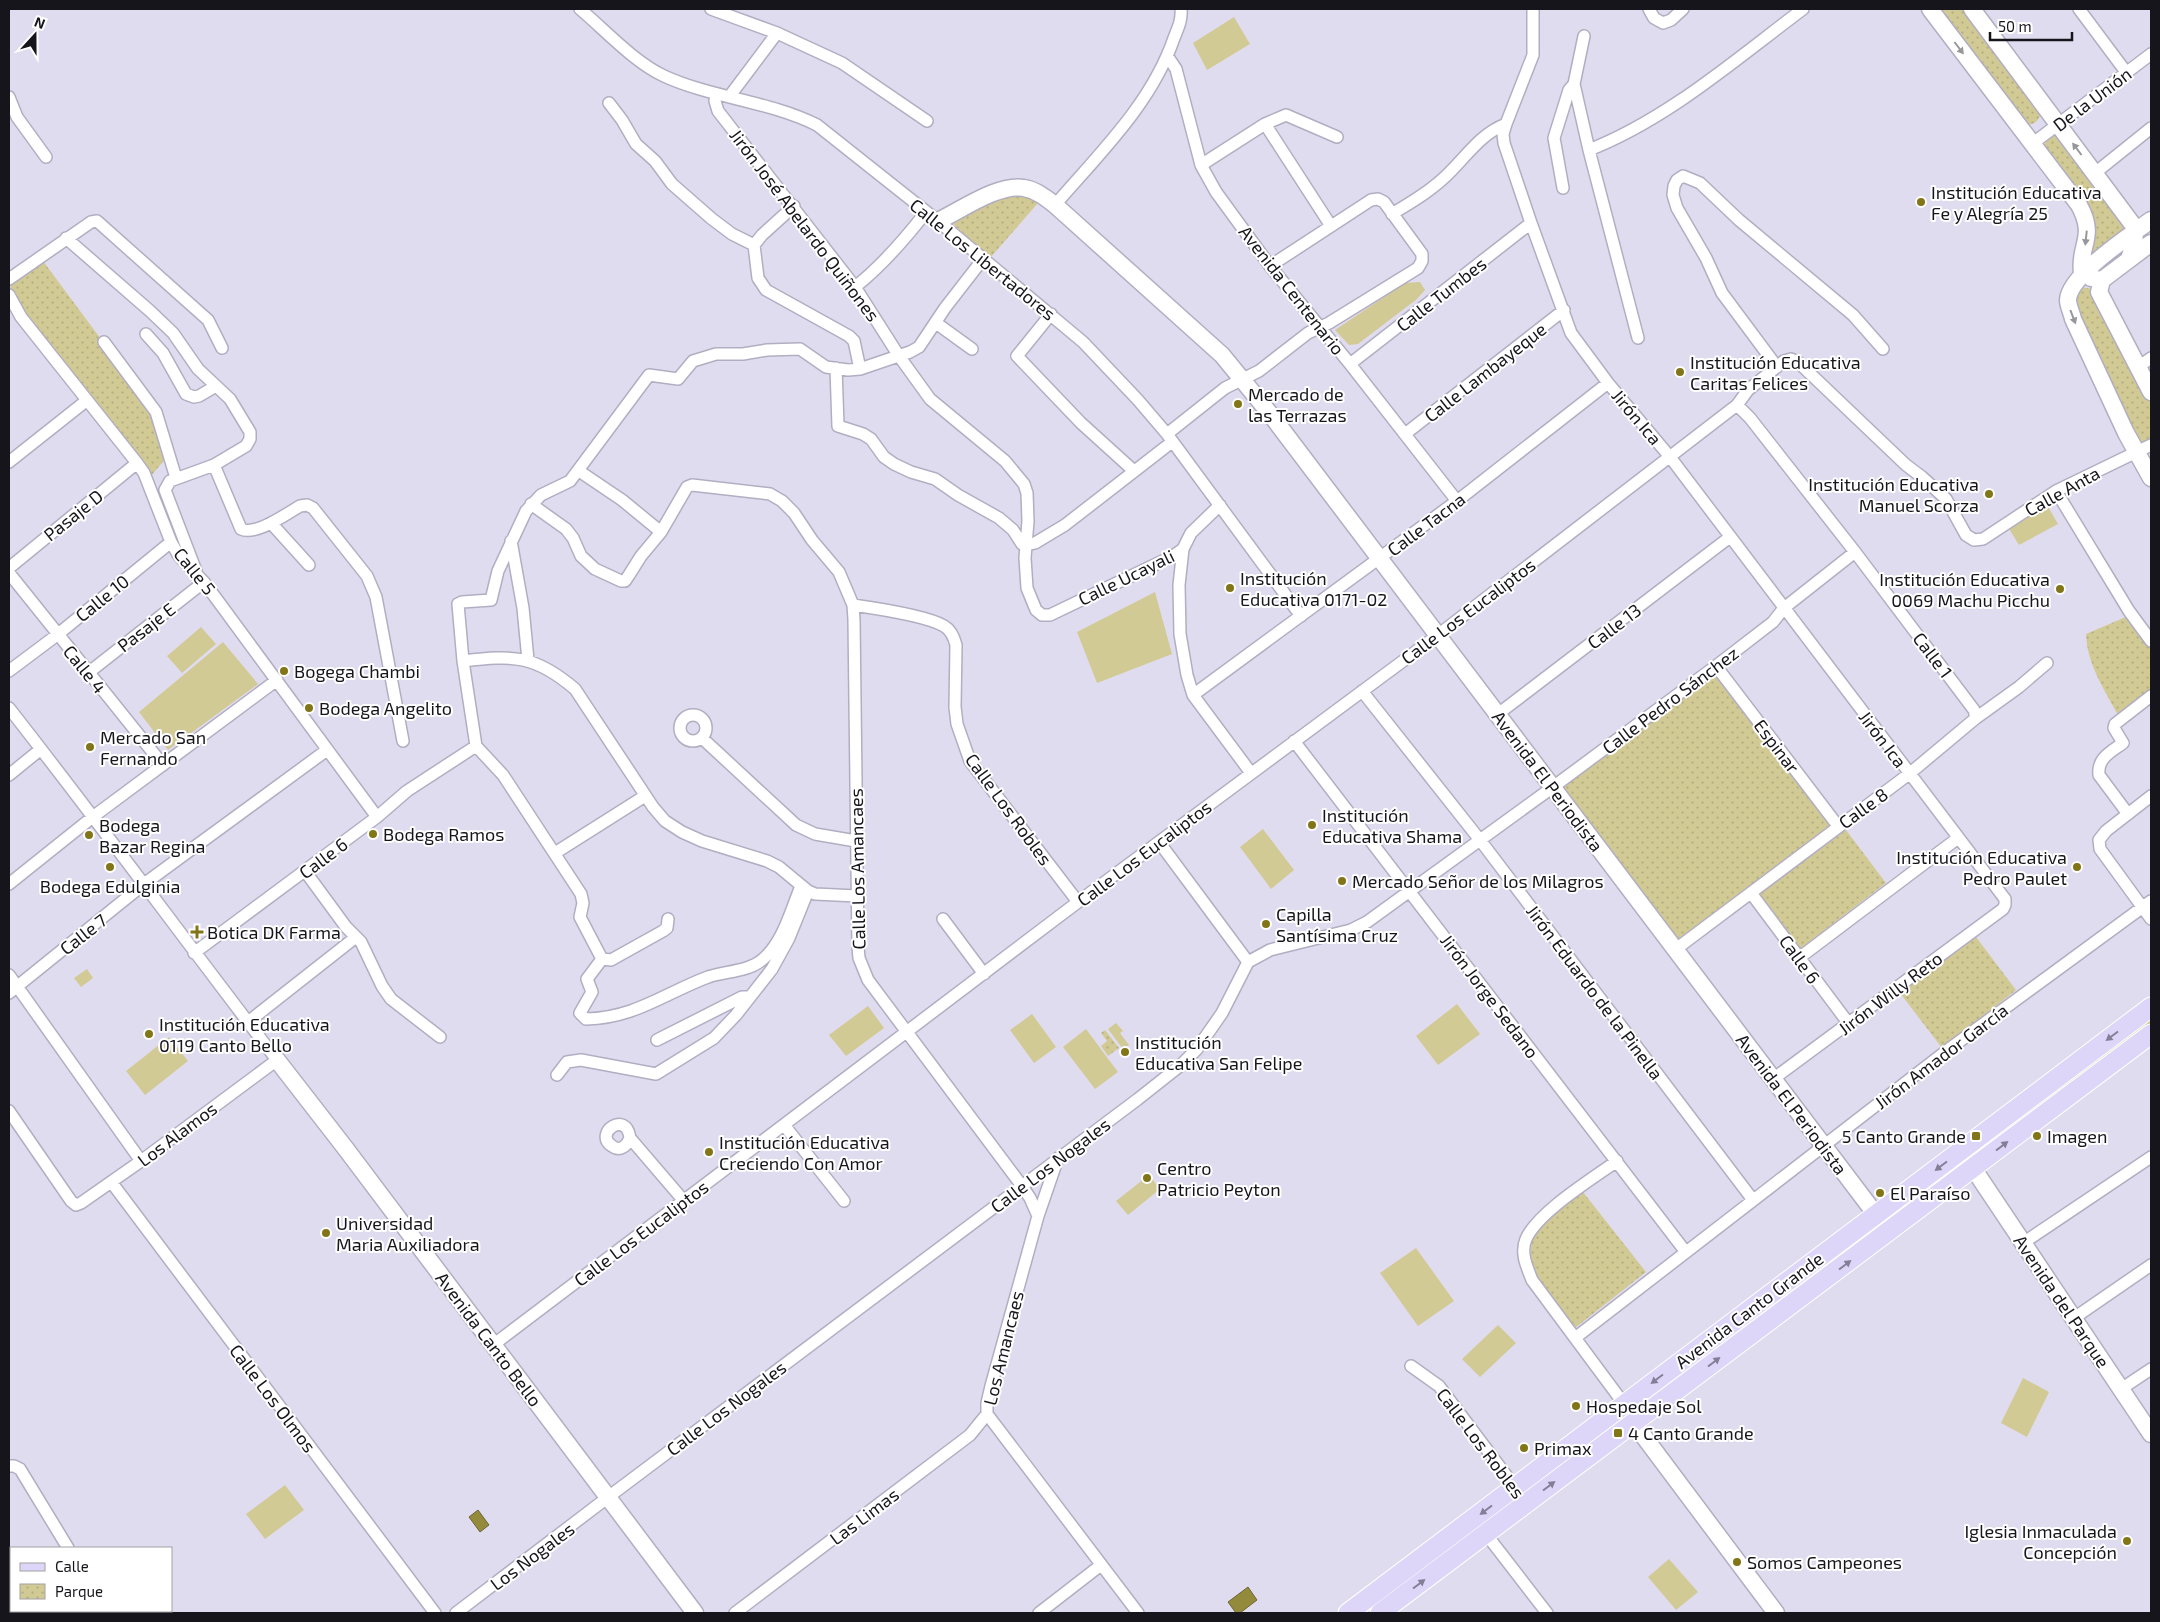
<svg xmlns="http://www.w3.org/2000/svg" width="2160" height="1622" viewBox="0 0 2160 1622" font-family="'Exo 2',sans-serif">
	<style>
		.green { fill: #d1ca94 }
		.park { fill: url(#park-dots) }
		.water { fill: #948a3c; stroke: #6e6732 }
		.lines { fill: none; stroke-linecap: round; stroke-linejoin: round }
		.street-casing { stroke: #b2aec2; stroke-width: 14 }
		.secondary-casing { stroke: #b2aec2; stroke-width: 19 }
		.primary-casing { stroke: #fff; stroke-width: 21 }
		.street { stroke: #fff; stroke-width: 11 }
		.secondary { stroke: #fff; stroke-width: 16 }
		.primary { stroke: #ddd6f9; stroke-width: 19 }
		.oneway { fill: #979699 }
		.oneway2 { fill: #847f96 }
		.poi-dot { fill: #817518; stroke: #fff; stroke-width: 2 }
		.labels { text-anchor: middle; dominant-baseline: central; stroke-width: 4; stroke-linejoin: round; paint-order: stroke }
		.street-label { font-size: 18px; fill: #17151c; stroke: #fff }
		.poi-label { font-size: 18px; fill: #17151c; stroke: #fff; text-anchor: start }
	</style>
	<defs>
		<pattern id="park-dots" width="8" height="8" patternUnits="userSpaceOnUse" patternTransform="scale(1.25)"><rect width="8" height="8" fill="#d1ca94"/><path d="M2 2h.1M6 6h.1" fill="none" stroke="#b3ad7f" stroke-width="1.8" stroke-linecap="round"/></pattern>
	</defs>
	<rect width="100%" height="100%" fill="#e0dcf0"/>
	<!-- green -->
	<path class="green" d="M1234 17 1250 44 1207 70 1193 43Z
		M1420 282 1425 290 1417 299 1358 344 1349 345 1335 330 1405 283Z
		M2047 505 2058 524 2019 545 2006 524Z
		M1155 592 1172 654 1097 683 1077 632Z
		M201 627 216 644 182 673 167 656Z
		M223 642 258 684 168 750 139 712Z
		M1263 829 1294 870 1271 889 1240 847Z
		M87 969 93 978 81 987 74 978Z
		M1457 1004 1480 1034 1438 1065 1416 1036Z
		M868 1006 884 1028 846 1056 829 1035Z
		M2151 1013V1026L1892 1218 1889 1213Z
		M1032 1014 1056 1047 1034 1063 1010 1030Z
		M1116 1023 1123 1031 1120 1033 1129 1045 1123 1049 1108 1029Z
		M1086 1029 1118 1072 1095 1089 1063 1047Z
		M169 1037 188 1061 145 1095 126 1071Z
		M1149 1175 1160 1189 1128 1215 1116 1201Z
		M1416 1248 1454 1301 1418 1326 1380 1273Z
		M1498 1325 1516 1343 1480 1377 1462 1359Z
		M2023 1378 2049 1392 2027 1437 2001 1423Z
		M285 1485 304 1510 265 1539 246 1514Z
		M1669 1559 1698 1592 1676 1610 1648 1577Z"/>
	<!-- park -->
	<path class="park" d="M1936 9H1966L2041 114C2038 121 2035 124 2027 125Z
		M2052 136H2058L2126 226 2121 237 2094 259 2089 256C2094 241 2097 228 2091 213L2043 149 2047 139Z
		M1009 194H1025L1038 203 990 258 951 222 984 203Z
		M43 261 152 408 166 458 151 476 18 306 10 291 11 282Z
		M2082 287 2092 289 2151 399V440L2140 442 2134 438 2078 318 2073 293Z
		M2128 616 2151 650V691L2118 715C2104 689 2087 664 2086 634Z
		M1714 673 1830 826 1678 940 1561 787Z
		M1846 830 1886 883 1800 949 1759 894Z
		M1976 937 2016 990 1942 1048 1900 993Z
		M1105 1030 1119 1048 1108 1056 1101 1046 1107 1041 1101 1033Z
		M1583 1192 1646 1272 1575 1328C1553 1300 1515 1265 1538 1227 1546 1214 1570 1200 1583 1192Z
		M15 1611H98L99 1613H16Z"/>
	<!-- water -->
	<path class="water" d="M478 1510 489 1525 480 1532 469 1517Z
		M1248 1587 1257 1600 1240 1613H1236L1228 1602Z"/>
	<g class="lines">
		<!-- street casing -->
		<g class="street-casing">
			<path id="street" d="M580 9C605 30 634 62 664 76 712 98 769 101 817 125L938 221 1083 342 1138 400 1167 434 1301 616
				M711 9 777 33 842 63 927 121
				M1533 9V55L1506 124 1503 134 1504 143 1531 223 1571 333 1608 383 1670 457 2005 899V905L2003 909 1773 1079
				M1649 9 1654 18 1663 23 1671 20 1683 9
				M2079 9 2126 72
				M1584 36 1574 84 1589 150 1638 338
				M1168 57 1176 69 1201 165 1216 192 1270 266 1350 364 1457 501
				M716 94 715 101 718 111 855 287 899 356 930 399 1005 461 1024 484 1027 493 1028 521 1025 558 1027 588 1036 610 1042 615H1050L1173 556 1183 549 1191 533 1220 505
				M9 97 17 117 46 157
				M729 97 777 33
				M609 103 622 120 636 144 655 161 672 184 712 219 732 234 754 245
				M1265 124 1331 226
				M2032 144 2151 54
				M1589 150C1668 119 1736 59 1803 9
				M1201 165 1265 124 1286 115 1337 137
				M2095 173 2151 128
				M1563 188 1554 138 1569 90 1574 84
				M1055 205C1099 154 1152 103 1174 38 1178 28 1182 20 1181 9
				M794 206 762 235 754 245 758 278 766 290 849 336 854 341 860 369
				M1392 214C1413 201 1434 189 1451 171 1469 153 1481 134 1506 124
				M66 238 150 311 173 333 198 369 230 399 250 432V439L246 446 214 465 170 481 165 490 196 571
				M9 279 91 222 97 221 208 320 222 348
				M855 287C883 265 905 239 926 212
				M9 295 21 317 137 463 144 473 171 542 179 556 204 582 377 817
				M1051 314 1017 356 1081 423 1134 471
				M936 323 972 349
				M146 334 163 353 186 394 194 397 199 396 216 386
				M104 342 156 412 176 478
				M1350 364 1531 223
				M1777 367 1722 293 1706 258 1677 208 1673 195 1674 186 1677 180 1683 176 1700 183 1739 220 1853 315 1883 349
				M2138 367 2151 358
				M836 368 838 426 863 434 871 439 884 457 894 464 911 472 935 479 958 495 999 518 1013 530 1022 544 1026 545
				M1737 405 1750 418 1855 552 1974 710 1976 718
				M1167 434 1225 388 1259 371 1308 333 1329 323 1418 268 1422 261V254L1384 202 1378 199 1371 200 1270 266
				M1405 434 1564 310
				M9 462 86 401
				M214 465 241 529C256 536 286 514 300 506L307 505 313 508 367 576 376 597 403 741
				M579 471 622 500 661 532
				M2056 491 2129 611 2151 641
				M531 504 566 529 573 538 581 556 595 569 621 581H625L629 575 641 556 661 532 687 487 692 485 770 494 782 501 794 513 812 540 839 572 853 605 854 620 858 947 859 958 868 980 1022 1186 1030 1198 1038 1216
				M271 523 309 565
				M511 541 523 608 528 660
				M1026 545 1035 543 1065 525 1172 442
				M1183 549 1179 585 1180 634 1187 675 1193 695 1251 773
				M9 568 137 463
				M9 573 163 765
				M853 605C874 608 927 616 944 626 951 630 954 637 956 645L955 707 957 724 970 761 1078 902
				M463 661C514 655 535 655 575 689L653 807 665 821 682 832 702 841 767 861 779 867 808 891 815 894 857 896
				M1716 666 1838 826
				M9 671 57 635 171 542
				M88 673 204 582
				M1362 691 1480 840 1753 1200
				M1193 695 1457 501 1608 383
				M9 708C100 824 187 943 277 1060L141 1161 81 1203 76 1205 71 1201 9 1111
				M1498 714 1730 537
				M680 728a13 13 0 1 1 26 0a13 13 0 1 1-26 0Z
				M702 738 796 825 815 834 856 841
				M1294 741 1685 1251
				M9 775 41 749
				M2151 796 2106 831 2099 840 2100 849 2151 919
				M2128 814 2099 775C2097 758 2111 752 2123 743L2114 728 2115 724 2151 696
				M1159 842 1248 962
				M555 853 645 796
				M305 871 346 927 361 942 382 986 391 999 440 1037
				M9 884 94 816 277 680
				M1751 893 1849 1024
				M668 919 667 928 663 931 611 960 602 959 580 917 583 903 581 894 503 775 476 746 463 661 458 604 462 602 491 600 498 571 526 511 541 495 570 481 649 375 678 379 693 361 716 354H743L767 350 800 349 826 367 848 370 860 369 910 352 919 347 945 308 983 259
				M943 919 984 974
				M1676 949 1909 774 1976 718 2019 687 2047 663
				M194 953 377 817 407 791 476 746
				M1799 958 1958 838
				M602 959 587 979 592 992 580 1013 586 1019C635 1018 665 993 708 977 726 971 747 972 762 960 783 943 791 910 801 886
				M9 975 141 1161
				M9 993 144 884 327 750
				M248 1022 356 937
				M657 1040 742 997H750
				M557 1075 567 1062 581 1060 656 1074 714 1038 736 1015 772 969 789 938 808 891
				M784 1125 844 1201
				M630 1138C627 1146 620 1152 612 1146 593 1134 626 1109 630 1138L684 1201
				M1058 1158 1038 1216 991 1386 987 1403V1414L1138 1613
				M1617 1161C1592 1179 1538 1212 1526 1239 1520 1253 1527 1267 1532 1280L1624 1404
				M112 1183 435 1613
				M2023 1243 2151 1157
				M2074 1318 2151 1265
				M1575 1338 1945 1052 2151 901
				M493 1345 1078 902 1438 635 1737 405 1748 390 1784 361 1791 359 1798 362 1906 465 1922 477 1946 499 1966 535 1974 540 1983 539 2056 491 2151 445
				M1411 1366 1439 1386 1518 1491
				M2121 1389 2151 1369
				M9 1466H14L20 1469 68 1548
				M1486 1534 1547 1613
				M106 1611 107 1613
				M456 1613 607 1498 1138 1099 1181 1065 1197 1049 1222 1013 1248 962 1270 950 1351 930 1367 922 1553 787 1716 666 1773 622 1784 608 1855 552
				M735 1613 970 1435 987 1414
				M1039 1613 1101 1565"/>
		</g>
		<!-- secondary casing -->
		<g class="secondary-casing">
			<path id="secondary" d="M1930 9 2079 205C2097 238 2078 245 2082 273
				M1972 9 2133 225C2137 237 2133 247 2129 259
				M2151 220C2131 235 2069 275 2068 300 2068 306 2072 313 2073 319L2126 433 2151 478
				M938 221C961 210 999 183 1024 188 1036 190 1046 198 1055 205L1222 355 1271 415 1889 1232
				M2091 278 2102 280 2151 243
				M2102 280 2099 292 2151 392
				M277 1060 346 1149 695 1613
				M1973 1168 2151 1434
				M1628 1412 1633 1422 1776 1613"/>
		</g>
		<!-- primary casing -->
		<g class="primary-casing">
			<path id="primary" d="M1348 1613 2151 1007
				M1380 1613 2151 1034"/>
		</g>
		<!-- street -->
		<use href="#street" class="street"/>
		<!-- secondary -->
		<use href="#secondary" class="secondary"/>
		<!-- primary -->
		<use href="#primary" class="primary"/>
	</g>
	<!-- one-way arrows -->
	<defs><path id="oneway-solid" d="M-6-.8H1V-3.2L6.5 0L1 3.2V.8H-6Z" transform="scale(1.25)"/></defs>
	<g class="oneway">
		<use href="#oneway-solid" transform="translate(1959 48) rotate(53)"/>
		<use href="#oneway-solid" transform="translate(2077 149) rotate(-127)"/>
		<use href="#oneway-solid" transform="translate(2086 238) rotate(96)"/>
		<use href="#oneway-solid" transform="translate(2073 317) rotate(69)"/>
	</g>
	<g class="oneway2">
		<use href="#oneway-solid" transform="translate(2112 1036) rotate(143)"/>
		<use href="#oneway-solid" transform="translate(2002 1146) rotate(-37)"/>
		<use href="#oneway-solid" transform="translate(1941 1166) rotate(143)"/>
		<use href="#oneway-solid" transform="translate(1845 1265) rotate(-37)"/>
		<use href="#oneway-solid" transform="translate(1714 1362) rotate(-37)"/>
		<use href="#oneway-solid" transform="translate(1657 1379) rotate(143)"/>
		<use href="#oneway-solid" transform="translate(1549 1486) rotate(-37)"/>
		<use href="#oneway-solid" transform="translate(1486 1510) rotate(143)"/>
		<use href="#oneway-solid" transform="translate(1419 1584) rotate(-37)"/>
	</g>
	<!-- markers -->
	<g class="poi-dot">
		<circle cx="1921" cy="202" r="5"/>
		<circle cx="1680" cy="372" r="5"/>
		<circle cx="1238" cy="404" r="5"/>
		<circle cx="1989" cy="494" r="5"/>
		<circle cx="1230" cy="588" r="5"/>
		<circle cx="2060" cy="589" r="5"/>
		<circle cx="284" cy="671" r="5"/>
		<circle cx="309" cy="708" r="5"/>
		<circle cx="90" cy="747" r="5"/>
		<circle cx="1312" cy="825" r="5"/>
		<circle cx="373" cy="834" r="5"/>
		<circle cx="89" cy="835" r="5"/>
		<circle cx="110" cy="867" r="5"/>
		<circle cx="2077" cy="867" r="5"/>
		<circle cx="1342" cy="881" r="5"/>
		<circle cx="1266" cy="924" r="5"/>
		<path d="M194.5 924.5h5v5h5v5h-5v5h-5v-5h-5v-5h5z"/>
		<circle cx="149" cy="1034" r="5"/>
		<circle cx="1125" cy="1052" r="5"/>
		<rect x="1971" y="1131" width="10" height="10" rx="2.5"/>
		<circle cx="2037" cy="1136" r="5"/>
		<circle cx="709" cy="1152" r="5"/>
		<circle cx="1147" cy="1178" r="5"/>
		<circle cx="1880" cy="1193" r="5"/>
		<circle cx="326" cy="1233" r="5"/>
		<circle cx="1576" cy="1406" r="5"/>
		<rect x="1613" y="1428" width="10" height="10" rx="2.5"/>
		<circle cx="1524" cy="1448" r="5"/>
		<circle cx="2127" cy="1541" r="5"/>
		<circle cx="1737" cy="1562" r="5"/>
	</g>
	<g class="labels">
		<!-- street labels -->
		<g class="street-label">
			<text transform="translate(2092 99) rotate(-37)">De la Unión</text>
			<text transform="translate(805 225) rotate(53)">Jirón José Abelardo Quiñones</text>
			<text transform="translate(983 259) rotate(39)">Calle Los Libertadores</text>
			<text transform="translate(1292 290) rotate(52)">Avenida Centenario</text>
			<text transform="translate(1441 294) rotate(-38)">Calle Tumbes</text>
			<text transform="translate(1485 372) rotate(-38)">Calle Lambayeque</text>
			<text transform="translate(1637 417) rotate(50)">Jirón Ica</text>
			<text transform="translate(2062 491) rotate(-29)">Calle Anta</text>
			<text transform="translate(73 515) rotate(-39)">Pasaje D</text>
			<text transform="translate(1426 524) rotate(-37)">Calle Tacna</text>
			<text transform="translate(195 571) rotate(51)">Calle 5</text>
			<text transform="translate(1126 577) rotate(-26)">Calle Ucayali</text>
			<text transform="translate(102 598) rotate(-39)">Calle 10</text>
			<text transform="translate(1468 611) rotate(-37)">Calle Los Eucaliptos</text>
			<text transform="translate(1614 626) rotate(-37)">Calle 13</text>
			<text transform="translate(146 627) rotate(-38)">Pasaje E</text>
			<text transform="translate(1933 655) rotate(53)">Calle 1</text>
			<text transform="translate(85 669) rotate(51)">Calle 4</text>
			<text transform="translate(1670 700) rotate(-37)">Calle Pedro Sánchez</text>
			<text transform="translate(1883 739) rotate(53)">Jirón Ica</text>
			<text transform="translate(1777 746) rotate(53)">Espinar</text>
			<text transform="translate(1548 781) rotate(53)">Avenida El Periodista</text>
			<text transform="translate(1863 808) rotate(-36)">Calle 8</text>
			<text transform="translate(1009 809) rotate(54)">Calle Los Robles</text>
			<text transform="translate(1144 853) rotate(-37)">Calle Los Eucaliptos</text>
			<text transform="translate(323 858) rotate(-37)">Calle 6</text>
			<text transform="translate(857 869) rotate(-91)">Calle Los Amancaes</text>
			<text transform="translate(83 934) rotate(-38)">Calle 7</text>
			<text transform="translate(1800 959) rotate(54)">Calle 6</text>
			<text transform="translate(1595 992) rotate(53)">Jirón Eduardo de la Pinella</text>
			<text transform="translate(1890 993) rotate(-37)">Jirón Willy Reto</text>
			<text transform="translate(1490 996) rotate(53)">Jirón Jorge Sedano</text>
			<text transform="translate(1941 1056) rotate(-37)">Jirón Amador García</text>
			<text transform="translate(1792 1104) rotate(53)">Avenida El Periodista</text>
			<text transform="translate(177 1134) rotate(-37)">Los Alamos</text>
			<text transform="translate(1050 1165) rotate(-37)">Calle Los Nogales</text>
			<text transform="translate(641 1233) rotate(-37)">Calle Los Eucaliptos</text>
			<text transform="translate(2062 1301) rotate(56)">Avenida del Parque</text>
			<text transform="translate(1749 1310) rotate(-37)">Avenida Canto Grande</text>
			<text transform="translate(489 1339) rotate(53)">Avenida Canto Bello</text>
			<text transform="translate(1003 1348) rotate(-76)">Los Amancaes</text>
			<text transform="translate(273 1398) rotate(53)">Calle Los Olmos</text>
			<text transform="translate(726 1408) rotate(-37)">Calle Los Nogales</text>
			<text transform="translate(1481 1443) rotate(53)">Calle Los Robles</text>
			<text transform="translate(864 1516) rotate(-37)">Las Limas</text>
			<text transform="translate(532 1556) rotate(-37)">Los Nogales</text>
		</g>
		<!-- poi labels -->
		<g class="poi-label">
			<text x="1931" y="192">Institución Educativa<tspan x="1931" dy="21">Fe y Alegría 25</tspan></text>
			<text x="1690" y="362">Institución Educativa<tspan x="1690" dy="21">Caritas Felices</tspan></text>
			<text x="1248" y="394">Mercado de<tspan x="1248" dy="21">las Terrazas</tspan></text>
			<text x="1979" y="484" text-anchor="end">Institución Educativa<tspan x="1979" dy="21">Manuel Scorza</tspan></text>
			<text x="1240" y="578">Institución<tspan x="1240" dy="21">Educativa 0171-02</tspan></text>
			<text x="2050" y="579" text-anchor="end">Institución Educativa<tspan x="2050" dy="21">0069 Machu Picchu</tspan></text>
			<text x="294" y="671">Bogega Chambi</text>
			<text x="319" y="708">Bodega Angelito</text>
			<text x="100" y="737">Mercado San<tspan x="100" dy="21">Fernando</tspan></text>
			<text x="1322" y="815">Institución<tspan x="1322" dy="21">Educativa Shama</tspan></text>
			<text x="99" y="825">Bodega<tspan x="99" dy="21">Bazar Regina</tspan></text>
			<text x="383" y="834">Bodega Ramos</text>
			<text x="2067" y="857" text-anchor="end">Institución Educativa<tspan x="2067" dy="21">Pedro Paulet</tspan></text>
			<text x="1352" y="881">Mercado Señor de los Milagros</text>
			<text x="110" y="886" text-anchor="middle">Bodega Edulginia</text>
			<text x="1276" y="914">Capilla<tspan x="1276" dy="21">Santísima Cruz</tspan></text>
			<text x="207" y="932">Botica DK Farma</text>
			<text x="159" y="1024">Institución Educativa<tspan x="159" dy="21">0119 Canto Bello</tspan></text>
			<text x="1135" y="1042">Institución<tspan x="1135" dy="21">Educativa San Felipe</tspan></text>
			<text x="1966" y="1136" text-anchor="end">5 Canto Grande</text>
			<text x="2047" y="1136">Imagen</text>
			<text x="719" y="1142">Institución Educativa<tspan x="719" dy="21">Creciendo Con Amor</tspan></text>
			<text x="1157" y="1168">Centro<tspan x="1157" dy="21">Patricio Peyton</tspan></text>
			<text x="1890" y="1193">El Paraíso</text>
			<text x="336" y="1223">Universidad<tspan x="336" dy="21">Maria Auxiliadora</tspan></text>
			<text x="1586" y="1406">Hospedaje Sol</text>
			<text x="1628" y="1433">4 Canto Grande</text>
			<text x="1534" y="1448">Primax</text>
			<text x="2117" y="1531" text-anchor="end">Iglesia Inmaculada<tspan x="2117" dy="21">Concepción</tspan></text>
			<text x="1747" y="1562">Somos Campeones</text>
		</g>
	</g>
	<!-- border -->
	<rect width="2160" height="1622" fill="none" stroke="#17151c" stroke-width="20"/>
	<!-- legend -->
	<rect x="10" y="1547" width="162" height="65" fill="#ffffff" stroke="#a2a1a4"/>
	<rect x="20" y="1563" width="25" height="8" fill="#ddd6f9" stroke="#a2a1a4"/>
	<text x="55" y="1572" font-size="15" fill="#17151c">Calle</text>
	<rect x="20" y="1584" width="25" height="15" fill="url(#park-dots)" stroke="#a2a1a4"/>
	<text x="55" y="1597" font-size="15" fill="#17151c">Parque</text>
	<!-- north arrow -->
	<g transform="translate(35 35) rotate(21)" stroke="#ffffff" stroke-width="4" paint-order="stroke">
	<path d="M0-4L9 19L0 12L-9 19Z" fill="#17151c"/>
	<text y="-8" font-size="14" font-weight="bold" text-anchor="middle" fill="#17151c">N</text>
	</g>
	<!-- scale -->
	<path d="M1990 32v8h82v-8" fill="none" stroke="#17151c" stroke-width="2.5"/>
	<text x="1998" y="32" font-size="15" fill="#17151c" stroke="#ffffff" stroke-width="4" paint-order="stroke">50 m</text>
</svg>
